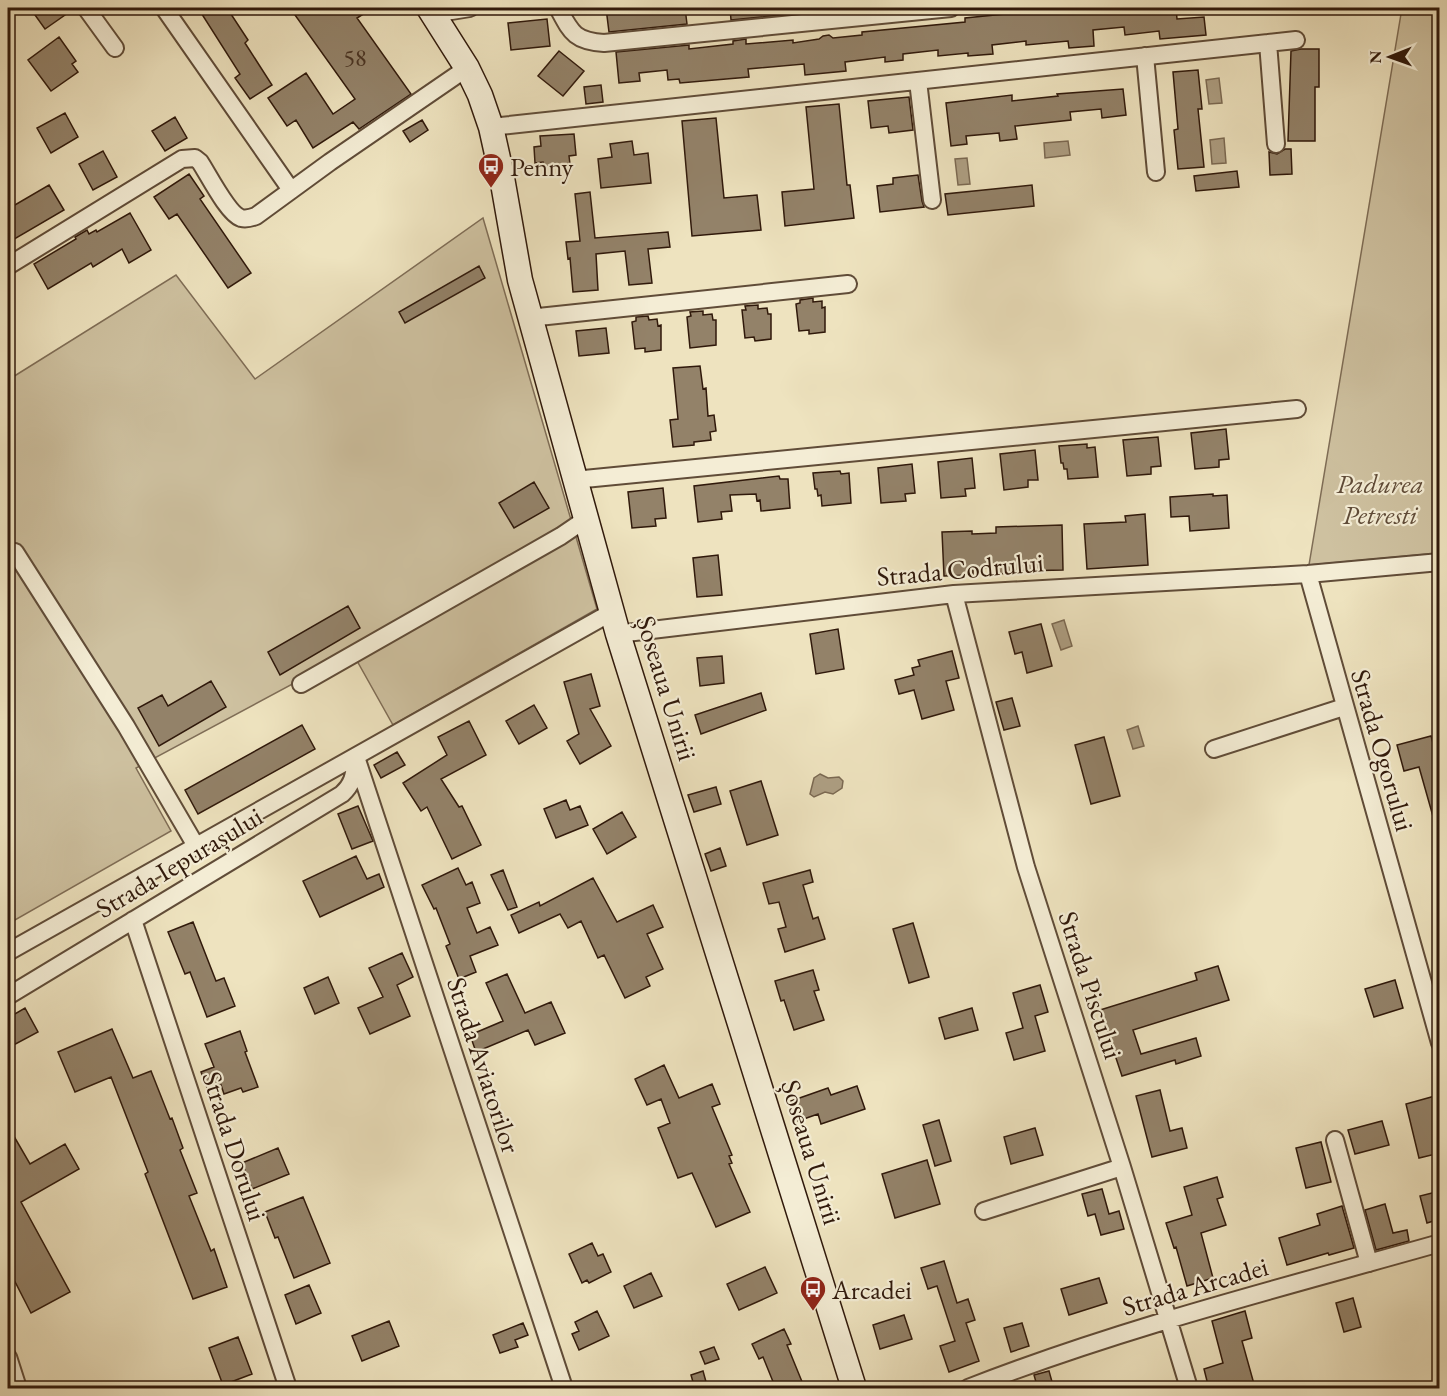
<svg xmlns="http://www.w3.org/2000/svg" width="1447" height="1396" viewBox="0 0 1447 1396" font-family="'EB Garamond',serif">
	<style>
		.green { fill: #cec1a0; stroke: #7f6d56; stroke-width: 1.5 }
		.water { fill: #ad9e82; stroke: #7b6952; stroke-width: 1.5 }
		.building { fill: #938269; stroke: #30190b; stroke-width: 1.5 }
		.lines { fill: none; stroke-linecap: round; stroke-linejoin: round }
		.street-casing { stroke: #604c38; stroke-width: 20 }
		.secondary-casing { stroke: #30190b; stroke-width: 27 }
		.street { stroke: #f4edd5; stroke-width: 16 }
		.secondary { stroke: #f4edd5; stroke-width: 24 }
		.labels { text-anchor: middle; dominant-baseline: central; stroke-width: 4.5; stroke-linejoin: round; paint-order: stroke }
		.number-label { font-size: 24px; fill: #493322 }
		.poi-label { font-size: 27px; fill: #30190b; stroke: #f4edd5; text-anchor: start }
		.park-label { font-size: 27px; font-style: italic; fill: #5f4b38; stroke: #f4edd5 }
		.street-label { font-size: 27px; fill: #30190b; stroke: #f4edd5 }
	</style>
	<rect width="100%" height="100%" fill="#eee3bf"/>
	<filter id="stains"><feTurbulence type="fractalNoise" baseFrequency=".00333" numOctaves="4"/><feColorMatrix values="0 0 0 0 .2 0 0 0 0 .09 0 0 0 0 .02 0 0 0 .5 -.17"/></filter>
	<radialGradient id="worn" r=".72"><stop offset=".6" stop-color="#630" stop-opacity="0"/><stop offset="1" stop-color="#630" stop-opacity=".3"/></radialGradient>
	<!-- green -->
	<path class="green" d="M1402 8H1439V553L1309 565Z
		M483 218 597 609 393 725 352 652 136 768 171 831 8 924V380L176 275 255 379Z"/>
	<!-- water -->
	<path class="water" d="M1219 78 1222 103 1209 104 1206 80Z
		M1224 138 1226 163 1212 164 1210 140Z
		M1068 141 1070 155 1045 158 1044 143Z
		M967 158 970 184 958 185 955 159Z
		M1064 620 1072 646 1061 650 1052 624Z
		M1138 726 1144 746 1133 749 1127 730Z
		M820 774 828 778 839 777 843 781 842 788 833 794 825 792 814 797 810 794 814 778Z"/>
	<!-- building -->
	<path class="building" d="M30 8H75L45 29Z
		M198 8H227L248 40 245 43 272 85 250 99 235 78 240 74Z
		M290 8H373L357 18 411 94 359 129 353 122 313 148 296 120 287 126 268 98 306 73 333 114 355 99Z
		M606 8H685L687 24 609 32Z
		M730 8H781V15L731 20Z
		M1099 8H1176L1177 19 1204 17 1206 35 1160 39 1159 31 1125 35 1124 27 1093 30 1094 46 1069 48 1068 41 1026 45V41L992 45 993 54 968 56V53L938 56V50L903 54V60L885 62V57L845 62 846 71 805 75 804 64 748 69 749 77 680 83 679 79 668 80 667 70 639 73 640 81 619 83 616 52 689 45V49L733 44V41L746 39V44L793 40V43L819 39 823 36 829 35 833 38 862 35V32L965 22V18L1044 10V13Z
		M547 19 550 46 511 50 508 23Z
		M59 37 76 61 72 64 78 72 51 91 28 60Z
		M1301 49H1319V87H1315V141H1288L1291 51Z
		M559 51 584 71 563 96 538 76Z
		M1198 70 1202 109H1198L1204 167 1178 169 1174 130 1178 129 1173 72Z
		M601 85 603 102 586 104 584 87Z
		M1123 89 1126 115 1102 118 1101 109 1070 112 1071 120 1015 126 1017 139 1000 141 999 133 966 136 967 144 951 146 946 103 1012 95V101L1058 96 1057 94Z
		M909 97 913 130 889 133 888 126 871 128 868 101Z
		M839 104 847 185H850L854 218 785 226 782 192 814 189 806 107Z
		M65 113 78 137 51 153 37 128Z
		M175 117 187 138 165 151 152 131Z
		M716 118 724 198 757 195 761 230 692 236 682 121Z
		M422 120 428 130 410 142 403 131Z
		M574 134 576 155 569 156 570 164 543 166V162L535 163 534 147 541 146 540 136Z
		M632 141 634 155 648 153 651 183 601 188 598 159 612 157 610 144Z
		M1285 149H1291L1292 174 1270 175 1269 152 1277 154Z
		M103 151 117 177 93 190 79 164Z
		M1237 171 1239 187 1196 191 1194 176Z
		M189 174 204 196 200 199 251 273 228 288 177 214 169 219 154 197Z
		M918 175 922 201 924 207 880 212 877 186 893 184V178Z
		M49 185 64 210 11 241 8 234V209Z
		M1032 185 1034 206 948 215 945 194Z
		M590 192 595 238 668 232 670 247 648 249 652 283 629 285 625 251 596 254 598 290 573 292 570 258 568 259 566 242 580 241 575 194Z
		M130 213 151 250 129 263 122 249 93 267 91 263 48 289 34 264 76 239 75 237 87 230 89 234 96 230 97 232Z
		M479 266 485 278 405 323 399 312Z
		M813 298V302L822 301V308L825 307V332L809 334V330L799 331 796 304 800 303V300Z
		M758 305V309L767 308 768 314H771V339L755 341 754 337 745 338 742 310H746L745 306Z
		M703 311V315L712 314 713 320H716V345L690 348 687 317 691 316 690 312Z
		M648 316 649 320 657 319 658 326 661 325V350L645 352V348L635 349 632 322 636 321V317Z
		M606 328 609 353 579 356 576 331Z
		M700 366 703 389 706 388 708 416 714 415 716 431 710 432 711 440 694 442V445L673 447 670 420 678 419 673 368Z
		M1226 429 1229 459 1219 460V467L1195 469 1191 433Z
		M1158 437 1161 466 1151 467V474L1127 476 1123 440Z
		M1087 444V448L1095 447 1098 477 1068 479 1067 469H1064L1063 463H1061L1059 446Z
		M1035 450 1038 480H1028V487L1004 490 1000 454Z
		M972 458 975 488 965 489 966 496 941 498 938 462Z
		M912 464 915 493 905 494 906 501 881 503 878 468Z
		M840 471 841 474 849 473 851 503 822 506 821 495 818 496 817 489H815L813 473Z
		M779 476 780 479H788L790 508 761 511 760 500 757 501 756 494 730 495 732 511 721 512 722 519 698 522 694 486Z
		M534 482 549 508 514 528 499 503Z
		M663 488 666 518 655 519 656 526 632 528 628 492Z
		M1213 494V496L1227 495 1229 528 1190 531 1189 516 1171 517 1170 497Z
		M1145 514 1148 565 1087 569 1084 524 1126 522 1125 516Z
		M1062 525 1063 570 1018 571V573L999 574 998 567 973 568V575L944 576 942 532 972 531V534L996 533V527Z
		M718 555 722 595 697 597 693 558Z
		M348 606 360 628 280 675 268 652Z
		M1041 624 1052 666 1027 673 1022 652 1015 654 1009 632Z
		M838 629 844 669 816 674 810 634Z
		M952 651 959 678 946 681 954 710 922 719 914 690 899 694 895 680 914 675 912 668 920 666 918 660Z
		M722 656 724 683 700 686 697 658Z
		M591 674 600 706 590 709 611 746 580 764 567 741 579 734 564 682Z
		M211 681 226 707 159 746 138 708 162 695 168 706Z
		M761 693 766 710 701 734 695 715Z
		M1012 698 1020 726 1004 730 996 702Z
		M534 705 547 728 519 744 506 721Z
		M469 721 486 755 441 779 459 807 462 806 481 845 452 859 427 807 421 811 403 783 447 755 438 737Z
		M302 725 315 749 198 814 185 790Z
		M1431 736 1440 768V827H1436L1419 767 1404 771 1397 745Z
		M1104 737 1120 796 1091 804 1075 745Z
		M397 752 405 765 381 778 374 765Z
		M761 781 778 835 747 845 730 791Z
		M716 787 721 804 694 812 688 795Z
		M566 800 570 810 580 806 588 825 556 838 544 809Z
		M358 806 373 841 352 849 338 814Z
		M622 812 636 837 607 854 593 829Z
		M720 848 726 866 711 871 705 854Z
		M356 856 367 879 379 874 384 887 320 917 303 881Z
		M458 868 466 885 472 882 480 903 467 908 477 933 490 927 498 945 470 956 476 972 459 979 446 946 450 944 436 908 434 909 422 885Z
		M503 870 517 907 508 910 491 875Z
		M810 870 813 882 803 885 813 919 818 917 825 939 785 952 778 929 786 927 779 902 769 904 763 883Z
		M593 878 617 922 653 905 663 927 647 934 663 969 646 977 650 986 625 998 604 955 598 958 581 921 568 928 560 914 519 933 511 915 539 902 540 906Z
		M193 922 216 981 224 978 235 1006 207 1017 190 972 185 974 168 932Z
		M913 923 929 977 909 983 893 929Z
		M402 953 413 977 397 985 410 1016 370 1034 358 1008 383 997 369 968Z
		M1218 966 1229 1000 1133 1030 1141 1054 1196 1038 1201 1056 1176 1064 1175 1060 1122 1076 1100 1010 1197 980 1195 973Z
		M813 970 819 990 814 991 824 1020 794 1030 784 1000 781 1001 775 981Z
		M507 974 525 1013 551 1002 565 1033 535 1045 528 1030 476 1052 470 1035 503 1021 486 983Z
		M328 977 339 1003 315 1014 304 988Z
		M1395 980 1403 1008 1374 1017 1365 989Z
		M1040 985 1048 1012 1035 1016 1045 1051 1014 1060 1006 1033 1023 1028 1013 993Z
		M25 1008 38 1032 8 1048V1018Z
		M972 1008 978 1030 945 1039 939 1018Z
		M112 1029 133 1078 151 1071 170 1119 172 1118 183 1148 180 1150 197 1193 189 1196 211 1251 214 1249 227 1287 193 1299 145 1174 148 1172 111 1077 75 1092 58 1052Z
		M240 1031 247 1051 245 1052 258 1087 243 1092 241 1088 224 1094 221 1085 208 1090 201 1072 214 1067 205 1044Z
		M664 1065 679 1098 712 1084 720 1104 712 1107 732 1155 729 1156 732 1163 729 1164 750 1212 716 1227 692 1173 678 1178 658 1128 670 1123 661 1099 647 1105 635 1079Z
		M857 1086 865 1109 821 1124 818 1114 798 1121 791 1101 828 1088 831 1095Z
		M1160 1090 1170 1131 1182 1128 1187 1148 1152 1157 1136 1096Z
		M1435 1096 1440 1111V1153L1419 1158 1406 1104Z
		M939 1120 951 1161 935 1166 923 1125Z
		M1382 1121 1389 1145 1355 1154 1348 1130Z
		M8 1126 30 1164 65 1144 79 1169 21 1202 70 1292 31 1313 8 1268Z
		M1035 1128 1043 1155 1011 1164 1004 1137Z
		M1321 1142 1331 1182 1306 1188 1296 1148Z
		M278 1148 289 1174 252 1189 242 1163Z
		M927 1160 940 1204 895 1218 882 1174Z
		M1217 1177 1223 1197 1217 1199 1226 1225 1201 1233 1213 1278 1187 1286 1176 1247 1174 1248 1166 1223 1192 1215 1184 1187Z
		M1102 1189 1109 1214 1119 1211 1124 1229 1101 1235 1095 1214 1088 1216 1082 1194Z
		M1440 1191V1219L1427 1223 1420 1196Z
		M303 1197 330 1263 294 1278 278 1237 275 1238 265 1212Z
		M1385 1204 1393 1233 1407 1230 1409 1241 1376 1250 1365 1210Z
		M1342 1206 1354 1248 1329 1255 1328 1253 1287 1265 1279 1238 1320 1225 1317 1214Z
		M592 1243 598 1256 603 1254 611 1272 589 1283 587 1280 582 1283 569 1254Z
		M944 1261 957 1303 968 1299 975 1320 966 1323 979 1361 949 1372 940 1346 955 1341 937 1286 928 1289 921 1268Z
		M765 1267 777 1293 739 1310 727 1284Z
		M651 1273 662 1296 634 1308 624 1286Z
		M1099 1278 1107 1303 1069 1315 1061 1289Z
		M309 1285 321 1313 296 1324 285 1295Z
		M1353 1298 1361 1327 1344 1332 1336 1303Z
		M597 1311 609 1336 579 1350 572 1334 579 1331 575 1322Z
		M1245 1311 1252 1338 1242 1341 1254 1384 1239 1389H1209L1204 1369 1223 1363 1212 1321Z
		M904 1315 912 1339 880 1349 873 1325Z
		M389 1321 399 1346 362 1361 352 1336Z
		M523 1323 528 1335 515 1340 518 1347 500 1353 493 1335Z
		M1022 1323 1029 1346 1011 1352 1004 1328Z
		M784 1329 791 1344 787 1345 805 1389H776L763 1357 759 1359 752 1344Z
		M238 1337 252 1374 223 1385 209 1348Z
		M714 1347 719 1359 705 1364 700 1352Z
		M703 1371 708 1389H695L691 1375Z
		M1049 1371 1054 1389H1038L1034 1375Z"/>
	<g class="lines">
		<!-- street casing -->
		<g class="street-casing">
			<path id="street" d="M86 8 115 48
				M164 8 291 190
				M558 8C571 32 574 41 604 43L951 8
				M433 14 470 8
				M1268 43 1276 144
				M1145 56 1156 172
				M918 81 932 200
				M491 127 1296 40
				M8 266 182 159 195 158 200 162C208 174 228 214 241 218 246 219 251 218 256 216L330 162 467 68
				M529 318 848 284
				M574 480 1297 409
				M15 552 126 726 196 846
				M1308 574 1440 1043
				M954 594 1026 867 1122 1167 1189 1388
				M618 634 954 594 1308 574 1440 562
				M301 684 561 536 586 519
				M1214 749 1344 707
				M356 757 564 1388
				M133 920 288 1388
				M8 952 612 612
				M8 996 342 794C353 784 354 775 356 761
				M1335 1140 1369 1263
				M984 1211 1122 1167
				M8 1357 18 1388
				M968 1388C1121 1328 1281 1288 1440 1243"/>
		</g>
		<!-- secondary casing -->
		<g class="secondary-casing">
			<path id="secondary" d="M429 8 467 68 480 95 491 127 501 172 520 280 618 634 854 1388"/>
		</g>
		<!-- street -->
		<use href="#street" class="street"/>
		<!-- secondary -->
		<use href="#secondary" class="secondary"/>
	</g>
	<!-- icons -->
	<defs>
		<g id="bus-pin" transform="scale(1.35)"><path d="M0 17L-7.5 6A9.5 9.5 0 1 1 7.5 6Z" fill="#8f2418" stroke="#f4edd5"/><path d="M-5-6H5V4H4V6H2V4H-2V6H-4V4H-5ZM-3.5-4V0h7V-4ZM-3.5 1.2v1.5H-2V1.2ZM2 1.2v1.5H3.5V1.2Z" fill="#fff"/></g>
	</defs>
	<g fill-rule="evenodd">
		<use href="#bus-pin" x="491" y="166"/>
		<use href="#bus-pin" x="813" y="1289"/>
	</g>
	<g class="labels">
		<!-- number labels -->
		<g class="number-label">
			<text x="355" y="57">58</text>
		</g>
		<!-- poi labels -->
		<g class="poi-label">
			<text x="510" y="166">Penny</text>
			<text x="832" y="1289">Arcadei</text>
		</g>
		<!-- park labels -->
		<g class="park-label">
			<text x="1380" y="483">Padurea<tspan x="1380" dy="31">Petresti</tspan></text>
		</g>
		<!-- street labels -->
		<g class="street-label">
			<text transform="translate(960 569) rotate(-5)">Strada Codrului</text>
			<text transform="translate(667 688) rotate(73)">Șoseaua Unirii</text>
			<text transform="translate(1383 750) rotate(74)">Strada Ogorului</text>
			<text transform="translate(179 862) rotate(-31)">Strada Iepurașului</text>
			<text transform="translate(1091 985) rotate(72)">Strada Piscului</text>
			<text transform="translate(484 1065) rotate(72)">Strada Aviatorilor</text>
			<text transform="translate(235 1146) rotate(72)">Strada Dorului</text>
			<text transform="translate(812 1152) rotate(73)">Șoseaua Unirii</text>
			<text transform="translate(1195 1286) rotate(-16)">Strada Arcadei</text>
		</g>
	</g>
	<!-- margin -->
	<rect width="1447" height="1396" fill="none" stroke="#eee3bf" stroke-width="30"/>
	<rect x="9" y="9" width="1429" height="1378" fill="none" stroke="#30190b" stroke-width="3"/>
	<rect x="15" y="15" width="1417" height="1366" fill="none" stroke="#30190b" stroke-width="1.5"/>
	<!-- north arrow -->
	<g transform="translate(1390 57) rotate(269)" stroke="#f4edd5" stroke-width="4.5" paint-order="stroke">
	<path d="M0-4.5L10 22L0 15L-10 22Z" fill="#30190b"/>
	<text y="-9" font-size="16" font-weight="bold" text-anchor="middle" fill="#30190b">N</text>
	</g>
	<rect width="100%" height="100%" filter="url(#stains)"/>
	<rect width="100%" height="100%" fill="url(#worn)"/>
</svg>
